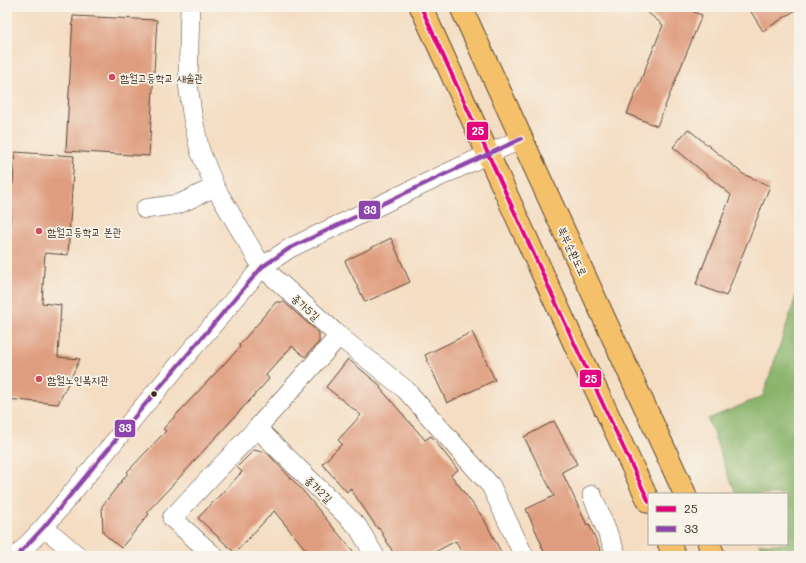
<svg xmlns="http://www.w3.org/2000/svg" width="806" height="563" viewBox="0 0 806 563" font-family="Mali,'Poor Story',sans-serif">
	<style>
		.forest { fill: #89b36b; stroke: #626e44 }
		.building { fill: #df9d7f }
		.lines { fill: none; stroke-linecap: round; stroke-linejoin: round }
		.minor-casing { stroke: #574537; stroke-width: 20 }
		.major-casing { stroke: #574537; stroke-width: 24 }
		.minor { stroke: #fff; stroke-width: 19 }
		.major { stroke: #f4c16a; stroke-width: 22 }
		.bus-1-casing { stroke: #f7f3e8; stroke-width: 7 }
		.bus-2-casing { stroke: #f7f3e8; stroke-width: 7 }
		.bus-1 { stroke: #e5007d; stroke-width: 4 }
		.bus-2 { stroke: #8e44ad; stroke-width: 4 }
		.poi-dot { fill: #d1495b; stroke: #f7f3e8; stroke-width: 1.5 }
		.bus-dot { fill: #3b2a1e; stroke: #f7f3e8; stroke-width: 1.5 }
		.labels { text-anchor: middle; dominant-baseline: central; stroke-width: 3.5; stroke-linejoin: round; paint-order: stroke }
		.poi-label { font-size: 11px; fill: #3b2a1e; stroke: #f7f3e8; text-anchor: start }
		.street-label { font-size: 11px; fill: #3b2a1e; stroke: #f7f3e8 }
		.line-badge { stroke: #f7f3e8; stroke-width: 1.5 }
		.badge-label { font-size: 11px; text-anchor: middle; font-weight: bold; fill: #fff }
	</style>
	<rect width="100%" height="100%" fill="#f7f3e8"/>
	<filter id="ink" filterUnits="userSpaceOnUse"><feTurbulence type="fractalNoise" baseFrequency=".025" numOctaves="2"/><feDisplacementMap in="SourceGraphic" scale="8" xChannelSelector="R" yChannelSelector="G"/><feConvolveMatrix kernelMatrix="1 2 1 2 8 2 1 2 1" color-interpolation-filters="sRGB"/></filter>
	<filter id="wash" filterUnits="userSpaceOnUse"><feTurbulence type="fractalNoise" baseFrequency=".012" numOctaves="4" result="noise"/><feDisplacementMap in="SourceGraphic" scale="16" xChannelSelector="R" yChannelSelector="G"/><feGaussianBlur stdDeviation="0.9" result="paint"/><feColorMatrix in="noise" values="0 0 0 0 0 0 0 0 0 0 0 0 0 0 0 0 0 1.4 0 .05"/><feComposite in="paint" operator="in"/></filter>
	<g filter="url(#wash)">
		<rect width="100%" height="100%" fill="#f4ddc2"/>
		<!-- forest -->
		<path class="forest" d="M799 287V556H765L759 544H787V494H737L728 475 708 419 763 396Z"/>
		<g id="blocks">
			<!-- building -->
			<path class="building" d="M641 7H681L702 15 657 126 627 114 663 25Z
				M748 7H799V8L763 31Z
				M73 16 157 20 149 156 66 151Z
				M688 129 743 174 770 186 726 296 696 284 731 195 673 147Z
				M15 152 74 156 68 255 45 253 42 303 61 305 58 357 80 359 58 404 7 399V272L11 208H7V183L13 184Z
				M391 238 410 282 365 302 345 261Z
				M276 302H284L319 333V342L305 357 292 346 266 375 269 379 230 422 193 462V463L147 512 149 514 121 548 103 533 102 506 128 473 127 472 166 431 163 429 240 347 239 345 262 319H261Z
				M472 332 495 380 447 403 425 355Z
				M348 359 381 386 380 388 425 440 431 436 458 470 451 475 484 519 503 556H463L456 541 427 556H395L379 528 378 529 350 488 347 492 322 464 342 444 338 440 361 415 326 387Z
				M554 421 577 464 562 472 587 525 589 524 603 556H546L541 545H542L526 509 554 496 524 437Z
				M254 450 267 453 272 458 303 491 357 556H311L274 511 235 553 198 518 242 472 237 467Z"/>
		</g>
	</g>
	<g filter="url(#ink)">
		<use href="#blocks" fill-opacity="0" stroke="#574537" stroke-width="1"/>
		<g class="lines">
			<!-- minor casing -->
			<g class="minor-casing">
				<path id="minor" d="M190 7 188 83 192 114 200 151 215 187 262 267 339 336 406 390 491 486 524 556
					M145 209 179 204 215 187
					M257 428 358 527 375 556
					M592 495 617 556
					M44 527 78 556
					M17 556 44 527 142 408 262 267 290 248 443 175 521 139
					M214 556 172 518 257 428 339 336"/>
			</g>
			<!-- major casing -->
			<g class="major-casing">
				<path id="major" d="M421 7 576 347 649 502
					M461 7 685 494
					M669 544 675 556
					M709 544 714 556"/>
			</g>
			<!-- minor -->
			<use href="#minor" class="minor"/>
			<!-- major -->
			<use href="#major" class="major"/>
			<!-- bus-1 casing -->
			<g class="bus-1-casing">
				<path id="bus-1" d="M421 7 576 347 649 502"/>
			</g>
			<!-- bus-2 casing -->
			<g class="bus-2-casing">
				<path id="bus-2" d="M17 556 44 527 142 408 262 267 290 248 443 175 521 139"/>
			</g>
			<!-- bus-1 -->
			<use href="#bus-1" class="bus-1"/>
			<!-- bus-2 -->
			<use href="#bus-2" class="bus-2"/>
		</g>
	</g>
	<!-- markers -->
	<g class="poi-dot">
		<circle cx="112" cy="77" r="4"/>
		<circle cx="39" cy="231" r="4"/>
		<circle cx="39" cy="379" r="4"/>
	</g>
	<circle class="bus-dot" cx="154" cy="394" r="3.5"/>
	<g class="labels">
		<!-- poi labels -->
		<g class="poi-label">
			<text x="120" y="77">함월고등학교 새솔관</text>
			<text x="47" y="231">함월고등학교 본관</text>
			<text x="47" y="379">함월노인복지관</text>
		</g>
		<!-- street labels -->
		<g class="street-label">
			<text transform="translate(573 251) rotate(65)">북부순환도로</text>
			<text transform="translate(306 307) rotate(42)">종가5길</text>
			<text transform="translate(319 489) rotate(44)">종가2길</text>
		</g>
	</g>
	<g class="line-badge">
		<rect x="466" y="121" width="23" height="20" rx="4" fill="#e5007d"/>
		<rect x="358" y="200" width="23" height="20" rx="4" fill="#8e44ad"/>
		<rect x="579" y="369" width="23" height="19" rx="4" fill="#e5007d"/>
		<rect x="114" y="419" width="22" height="19" rx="4" fill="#8e44ad"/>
	</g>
	<g class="badge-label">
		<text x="478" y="135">25</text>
		<text x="370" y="214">33</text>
		<text x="591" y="383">25</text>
		<text x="125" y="432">33</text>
	</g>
	<!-- margin -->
	<rect width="806" height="563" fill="none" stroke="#f7f3e8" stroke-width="24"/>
	<!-- legend -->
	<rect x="648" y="493" width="140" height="52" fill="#f7f3e8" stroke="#aca397"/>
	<rect x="656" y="506" width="20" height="6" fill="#e5007d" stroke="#aca397"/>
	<text x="684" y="513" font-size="12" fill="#3b2a1e">25</text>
	<rect x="656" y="526" width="20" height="6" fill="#8e44ad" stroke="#aca397"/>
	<text x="684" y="533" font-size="12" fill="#3b2a1e">33</text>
</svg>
